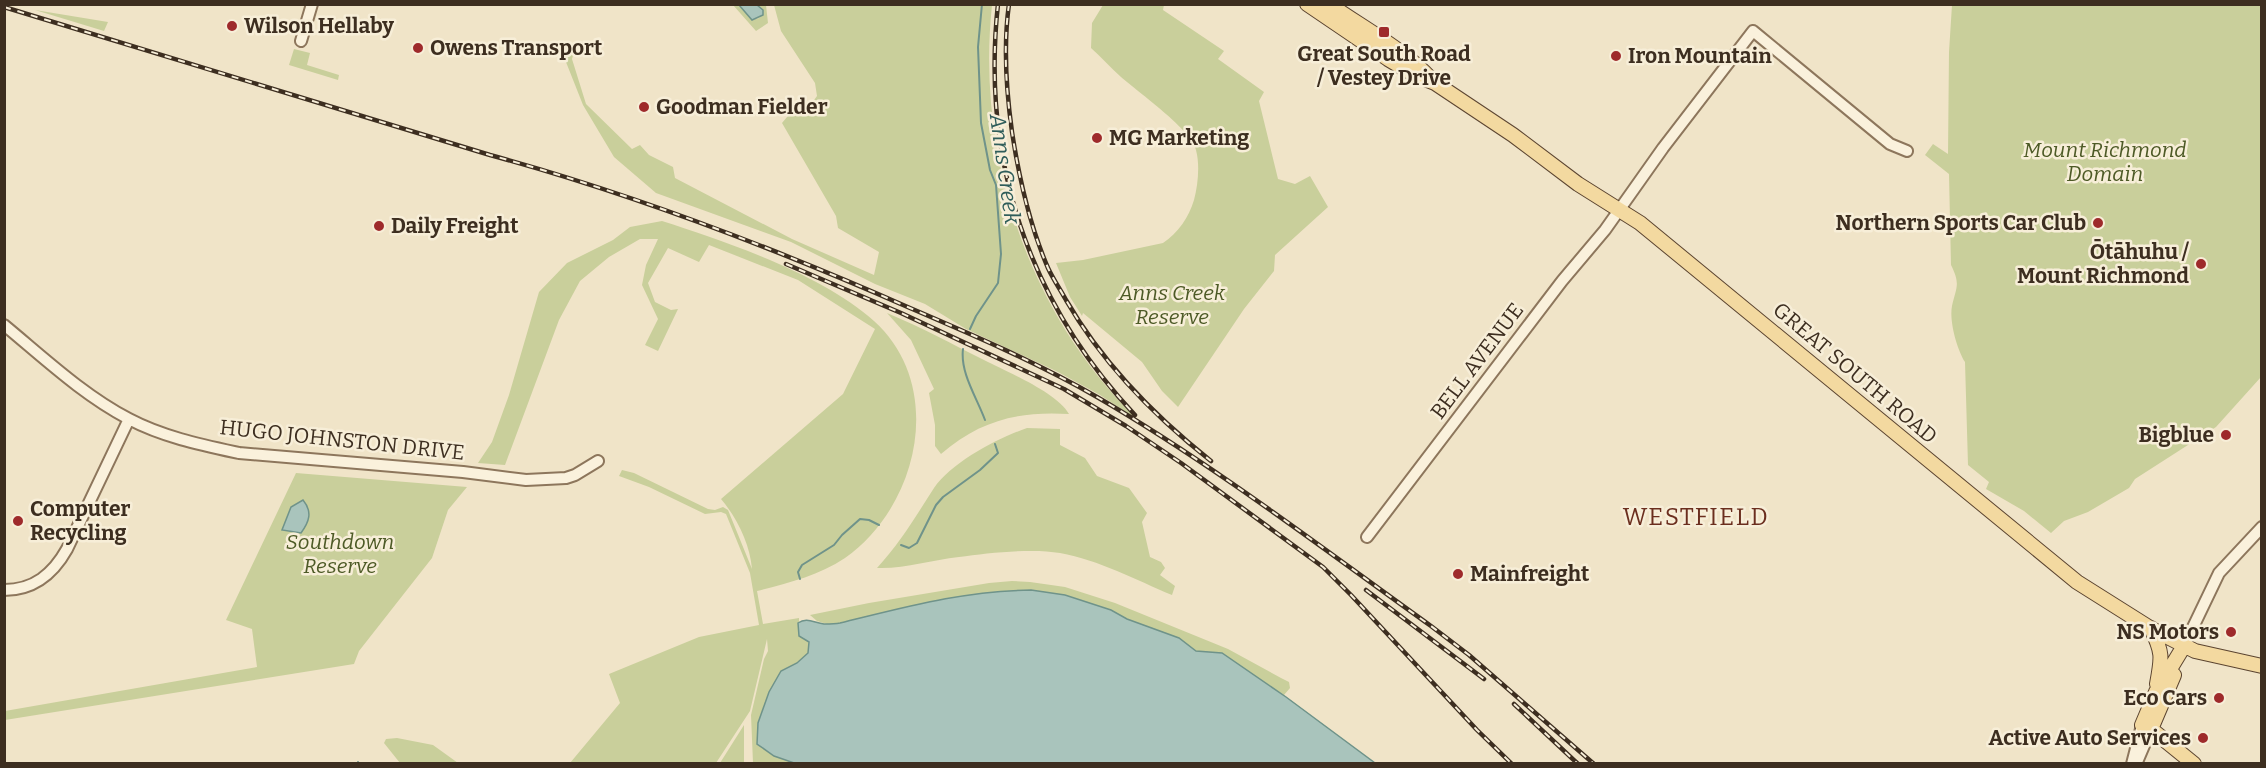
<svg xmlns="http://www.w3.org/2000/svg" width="2266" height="768" viewBox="0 0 2266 768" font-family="Bitter,serif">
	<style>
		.green { fill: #c9cf9b }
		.water { fill: #a9c4bc; stroke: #6f938a; stroke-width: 1.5 }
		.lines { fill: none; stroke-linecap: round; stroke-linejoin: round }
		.stream { stroke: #6f938a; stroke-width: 2 }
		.minor-casing { stroke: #8d765c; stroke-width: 14 }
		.major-casing { stroke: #5b4430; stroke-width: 16 }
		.minor { stroke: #faf1dc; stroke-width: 10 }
		.major { stroke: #f3d9a0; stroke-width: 14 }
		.rail-casing { stroke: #3d2e20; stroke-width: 4.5 }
		.rail { stroke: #f7eed8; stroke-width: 2; stroke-dasharray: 7; stroke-linecap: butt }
		.poi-dot { fill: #9e2a2b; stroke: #f7eed8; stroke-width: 2 }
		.labels { text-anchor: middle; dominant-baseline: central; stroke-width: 5; stroke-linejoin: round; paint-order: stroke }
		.poi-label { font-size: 21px; font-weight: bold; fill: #3d2e20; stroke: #f7eed8; text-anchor: start }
		.park-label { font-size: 21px; font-style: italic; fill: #4d5a26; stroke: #f7eed8 }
		.street-label { font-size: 21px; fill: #3d2e20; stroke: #f7eed8 }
		.water-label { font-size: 22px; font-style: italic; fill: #2f5d5a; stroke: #f7eed8 }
		.quarter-label { font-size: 24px; letter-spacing: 1.5px; fill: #6b2e1e; stroke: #f7eed8 }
	</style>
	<rect width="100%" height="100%" fill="#f0e4c8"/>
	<!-- green -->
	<path class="green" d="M733 5H739L752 20 759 18 763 10 757 5H766L768 23 756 31Z
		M774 5H992C976 156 1028 314 1138 420L1100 395 1058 372 966 329 925 304 875 284 791 242 656 193 614 157 583 105 564 57 575 48 572 59 586 104 632 149 640 145 649 155 673 167 675 178 792 239 874 275 879 252 838 228 836 216 782 123 792 111 809 107 817 96 815 83 781 31Z
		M1103 5H1164L1163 10 1224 51 1218 59 1264 92 1259 101 1278 179 1295 184 1310 176 1328 207 1275 255 1274 271 1244 309 1178 407 1162 391 1142 362 1083 313 1082 316 1070 297 1056 263 1083 260 1163 243C1178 233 1189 217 1194 200 1198 185 1200 165 1196 150 1192 130 1138 92 1121 77 1111 68 1101 57 1091 48L1092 23Z
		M1952 5H2261V377L2216 427 2135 479 2129 488 2088 512 2064 521 2051 533 2024 511 1986 489 1989 482 1968 465 1965 362C1957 349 1949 321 1952 306 1956 287 1961 285 1951 265L1949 174 1925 155 1933 144 1948 154 1949 52Z
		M35 10 108 22 104 31Z
		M294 49 310 53 307 65 339 75 338 80 289 65Z
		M662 221C728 242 823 275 874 321 946 386 919 506 845 558 818 576 788 583 757 591L763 624 799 618V622C808 617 817 624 827 624L817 621 810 615 869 603 989 583 1012 581 1030 582 1065 587 1115 603 1228 649 1281 678 1289 682 1290 688 1284 695 1375 763H753L751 715 764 659 768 651 767 639 750 711 716 763H570L620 703 609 674 699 637 759 625 750 573 726 514 721 512 705 514 649 487 619 476 622 470 634 473 708 509 715 510 723 507 728 510 752 569C750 544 737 518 721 499L843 394 875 329 798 280 709 245 699 262 668 248 648 283 655 302 671 310 678 309 658 351 645 345 658 319 642 285 646 265 658 239H640L609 257 580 281 559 320 505 465 478 463 492 442 509 395 539 292 567 263 613 240 630 227Z
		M887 313C921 327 952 344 984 360 1007 372 1057 392 1069 414 1019 411 980 420 941 454L935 446V425L929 393 934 389 911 340Z
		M1027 428 1060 429V445L1085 458 1097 476 1129 488 1147 513 1142 522 1150 557 1161 562 1165 568 1160 575 1175 586 1172 595C1136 580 1099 560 1060 553 1032 548 988 553 959 557 931 560 905 569 877 568 900 543 916 516 934 488 952 462 998 438 1027 428Z
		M296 473 467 487 448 510 432 558 359 651 354 664 5 720V711L257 667 252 629 226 620Z
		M744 725V763H720Z
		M397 738 433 745 458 763H400L384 743 386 739Z"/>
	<!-- water -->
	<path class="water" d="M739 5H757L763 10V15L752 20Z
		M303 500C313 512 309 522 301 533L282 530 291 507Z
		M1031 590 1065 595 1111 610 1127 619 1179 638 1196 651 1222 653 1286 697 1375 763 797 764 774 756 757 744 758 723 769 692 781 671 797 663 808 653 809 642 799 636 798 623C807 617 814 623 824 624 829 624 835 624 840 623 906 607 962 591 1031 590Z"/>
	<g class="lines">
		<!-- stream -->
		<path class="stream" d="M970 329 976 316 998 283 1001 254 996 185 990 170 981 123 978 47 982 4
			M963 349C960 373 977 398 985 420
			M901 545 909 548 917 543 936 505 943 497 980 470 998 453 995 444
			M800 579 798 572 802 565 834 545 842 535 860 519 869 520 879 525
			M358 762V764"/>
		<!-- minor casing -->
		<g class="minor-casing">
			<path id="minor" d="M301 41 312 4
				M4 325C44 358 83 395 129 419 163 437 202 445 239 453L463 472 526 480 566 478 575 475 598 461
				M1367 537 1562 281 1605 230 1663 148 1753 31 1890 144 1907 151
				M4 590C34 590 53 574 67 549L129 419
				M2184 646 2219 573 2262 527
				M2137 762 2151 729
				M2132 764 2142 725"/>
		</g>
		<!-- major casing -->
		<g class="major-casing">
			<path id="major" d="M1307 4 1388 59 1415 75 1435 83 1513 135 1578 184 1640 223 2077 582 2150 628 2195 651 2262 666
				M1329 4C1363 28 1403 49 1431 79
				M2151 628C2163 653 2162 657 2157 684
				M2184 646 2156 692 2142 725 2151 729 2194 764
				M2151 729 2174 675"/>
		</g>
		<!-- minor -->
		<use href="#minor" class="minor"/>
		<!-- major -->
		<use href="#major" class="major"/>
		<!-- rail casing -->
		<g class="rail-casing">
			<path id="rail" d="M998 4C981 159 1028 301 1135 415
				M1009 4C1003 47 1006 89 1012 132 1019 178 1029 224 1048 268 1053 279 1060 289 1066 300 1103 364 1153 415 1211 461
				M4 7 490 155C633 194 774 248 910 308 973 335 1038 363 1097 397 1214 465 1322 548 1431 626L1469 655 1594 764
				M786 264 901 313 1064 389 1126 426 1181 463 1323 567 1351 595 1477 730 1512 764
				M1366 590 1484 679
				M1514 704 1578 764"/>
		</g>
		<!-- rail -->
		<use href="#rail" class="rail"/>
	</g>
	<!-- markers -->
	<g class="poi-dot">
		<circle cx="232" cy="26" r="6"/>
		<rect x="1378" y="26" width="12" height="12" rx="3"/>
		<circle cx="418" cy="48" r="6"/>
		<circle cx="1616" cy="56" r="6"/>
		<circle cx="644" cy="107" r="6"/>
		<circle cx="1097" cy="138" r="6"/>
		<circle cx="2098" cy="223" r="6"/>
		<circle cx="379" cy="226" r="6"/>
		<circle cx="2201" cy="264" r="6"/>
		<circle cx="2226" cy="435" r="6"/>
		<circle cx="18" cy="521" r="6"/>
		<circle cx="1458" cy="574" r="6"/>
		<circle cx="2231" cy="632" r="6"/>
		<circle cx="2219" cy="698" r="6"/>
		<circle cx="2203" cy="738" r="6"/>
	</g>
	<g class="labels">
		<!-- poi labels -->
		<g class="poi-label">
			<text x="244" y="26">Wilson Hellaby</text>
			<text x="430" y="48">Owens Transport</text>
			<text x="1384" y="54" text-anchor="middle">Great South Road<tspan x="1384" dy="24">/ Vestey Drive</tspan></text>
			<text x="1628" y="56">Iron Mountain</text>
			<text x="656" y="107">Goodman Fielder</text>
			<text x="1109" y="138">MG Marketing</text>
			<text x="2086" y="223" text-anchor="end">Northern Sports Car Club</text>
			<text x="391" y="226">Daily Freight</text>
			<text x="2189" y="252" text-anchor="end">Ōtāhuhu /<tspan x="2189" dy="24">Mount Richmond</tspan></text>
			<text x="2214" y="435" text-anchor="end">Bigblue</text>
			<text x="30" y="509">Computer<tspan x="30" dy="24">Recycling</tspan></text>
			<text x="1470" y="574">Mainfreight</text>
			<text x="2219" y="632" text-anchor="end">NS Motors</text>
			<text x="2207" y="698" text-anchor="end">Eco Cars</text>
			<text x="2191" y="738" text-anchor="end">Active Auto Services</text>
		</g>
		<!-- park labels -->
		<g class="park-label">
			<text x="2105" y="150">Mount Richmond<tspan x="2105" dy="24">Domain</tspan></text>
			<text x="1172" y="293">Anns Creek<tspan x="1172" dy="24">Reserve</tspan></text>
			<text x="340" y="542">Southdown<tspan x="340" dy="24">Reserve</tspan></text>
		</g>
		<!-- street labels -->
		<g class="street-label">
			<text transform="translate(1477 361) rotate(-53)">BELL AVENUE</text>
			<text transform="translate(1855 373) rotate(40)">GREAT SOUTH ROAD</text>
			<text transform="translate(342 440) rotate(6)">HUGO JOHNSTON DRIVE</text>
		</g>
		<!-- water labels -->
		<g class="water-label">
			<text transform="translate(1005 169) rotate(82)">Anns Creek</text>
		</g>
		<!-- quarter labels -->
		<g class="quarter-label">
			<text x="1696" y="517">WESTFIELD</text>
		</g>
	</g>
	<!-- border -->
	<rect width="2266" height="768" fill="none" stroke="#3d2e20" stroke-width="12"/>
</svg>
